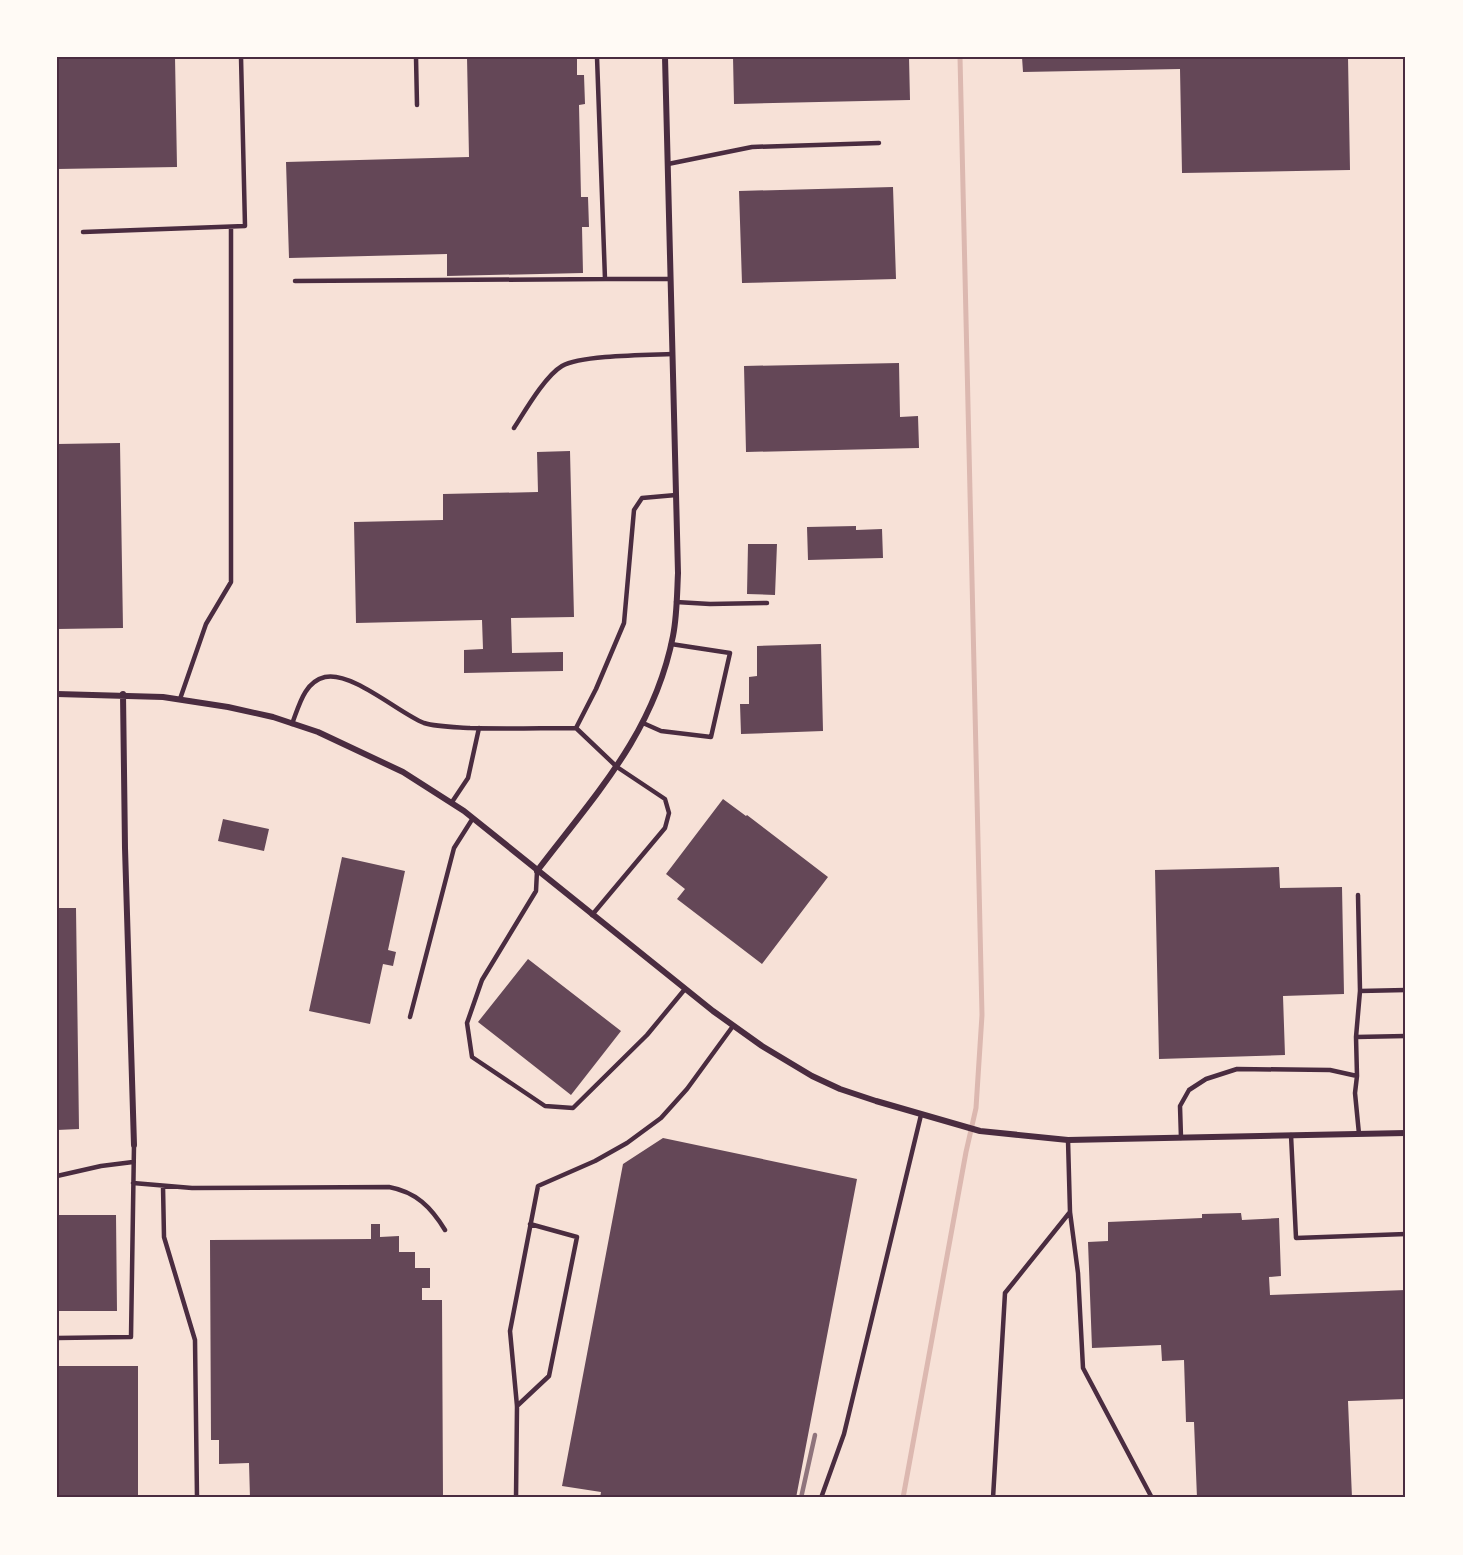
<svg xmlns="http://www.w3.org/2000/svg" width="1463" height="1555" viewBox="0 0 1463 1555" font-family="'Alegreya Sans',sans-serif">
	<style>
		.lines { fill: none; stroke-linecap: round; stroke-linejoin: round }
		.stream { stroke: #dcb8b0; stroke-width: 5 }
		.building { fill: #644757 }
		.service { stroke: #4a2c40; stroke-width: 4.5 }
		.minor { stroke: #4a2c40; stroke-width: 6 }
		.rail { stroke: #8f747c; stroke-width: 4.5 }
		.neatline { fill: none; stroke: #4a2c40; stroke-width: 2 }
	</style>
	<rect width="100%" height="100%" fill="#f7e1d7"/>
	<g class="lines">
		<!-- stream -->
		<path class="stream" d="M903 1498 966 1152 976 1108 982 1015 960 57"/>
	</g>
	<!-- building -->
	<path class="building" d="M57 57H175L177 167 57 169Z
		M467 57H577V75H584L585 104 579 105 581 197H588L589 227H582L583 273 447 276V254L289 258 286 162 469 157Z
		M733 57H909L910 100 734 104Z
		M1022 57H1348L1350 170 1182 173 1180 69 1023 72Z
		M893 187 896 279 742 283 739 191Z
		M899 363 900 417 918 416 919 448 746 452 744 366Z
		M120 443 123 628 57 629V444Z
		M570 451 574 617 511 618 512 653 563 652V671L464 673V650L483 649 482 620 356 623 354 522 443 520V494L538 492 537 452Z
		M856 526V530L882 529 883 558 808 560 807 527Z
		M748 544H777L775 595 747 594Z
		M821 644 823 731 741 734 740 704H749V677L757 676V646Z
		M723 799 746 816 747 815 828 877 762 964 677 899 685 889 666 874Z
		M223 819 269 829 264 851 218 841Z
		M342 857 405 871 388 950 396 952 393 966 383 964 370 1024 309 1011Z
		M1279 867 1280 888 1342 887 1344 994 1283 996 1285 1055 1159 1059 1155 870Z
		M57 908H76L79 1129 57 1130Z
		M528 959 621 1031 571 1095 478 1022Z
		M663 1138 857 1179 796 1498H600L601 1492 562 1486 623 1164Z
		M1241 1213 1242 1220 1279 1218 1281 1276 1269 1277 1270 1295 1406 1290V1399L1348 1401 1352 1498H1197L1194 1422H1186L1184 1360 1162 1361 1161 1345 1092 1348 1088 1242 1108 1241V1222L1202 1218V1214Z
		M57 1215H116L117 1311H57Z
		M371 1224H380V1237L399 1236V1252H415V1268H430V1288H422V1300H442L443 1498H250L249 1463 219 1464V1440H211L210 1240 371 1239Z
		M57 1366H138V1498H57Z"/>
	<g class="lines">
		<!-- service -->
		<path class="service" d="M416 57 417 105
			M597 57 605 279H670
			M668 164 752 147 879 143
			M83 232 245 226 241 57
			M295 281 605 279
			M514 428C525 411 545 376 562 366 581 355 648 355 672 354
			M676 602 710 604 767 603
			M180 699 206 624 231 582V227
			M643 723 661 731 711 737 730 653 671 644
			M292 724C299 706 304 682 325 677 352 671 399 713 424 723 437 727 456 727 470 728 505 729 541 728 576 728L596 689 624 623 634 510 642 498 676 495
			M576 728 617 767 665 799 669 813 665 828 592 915
			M452 802 468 778 479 728
			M537 871 536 891 482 980 467 1023 472 1057 545 1106 573 1108 647 1035 685 989
			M1358 895 1360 991 1356 1037 1357 1076 1355 1093 1359 1134
			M1360 991 1406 990
			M410 1017 454 848 473 818
			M1356 1037 1406 1036
			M1291 1135 1296 1238 1406 1234
			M1181 1138 1180 1106 1189 1090 1206 1079 1237 1069 1330 1070 1357 1076
			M1068 1140 1070 1212 1078 1273 1083 1368 1152 1498
			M57 1176 101 1166 133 1162
			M133 1183 192 1188 389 1187C416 1192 431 1207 445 1230
			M163 1186 164 1237 195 1340 197 1498
			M57 1338 131 1337 134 1145
			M517 1406 549 1376 577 1237 530 1224
			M516 1498 517 1406 510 1331 538 1186 595 1161 627 1143 661 1118 687 1089 733 1026
			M821 1498 844 1434 921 1115
			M993 1498 1005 1293 1070 1212"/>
		<!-- minor -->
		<path class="minor" d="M57 694 163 697 228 707 273 717 318 732 403 772 464 811 713 1011 762 1046 812 1076 840 1089 876 1101 980 1131 1068 1140 1406 1133
			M123 694 125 848 134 1145
			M537 871C595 795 654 733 673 636 677 616 677 594 678 573L665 57"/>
		<!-- rail -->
		<path class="rail" d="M801 1498 815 1435"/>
	</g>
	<!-- border -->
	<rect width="1463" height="1555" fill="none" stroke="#fffaf5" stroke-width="117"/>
	<rect x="58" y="58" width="1346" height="1438" class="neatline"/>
</svg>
